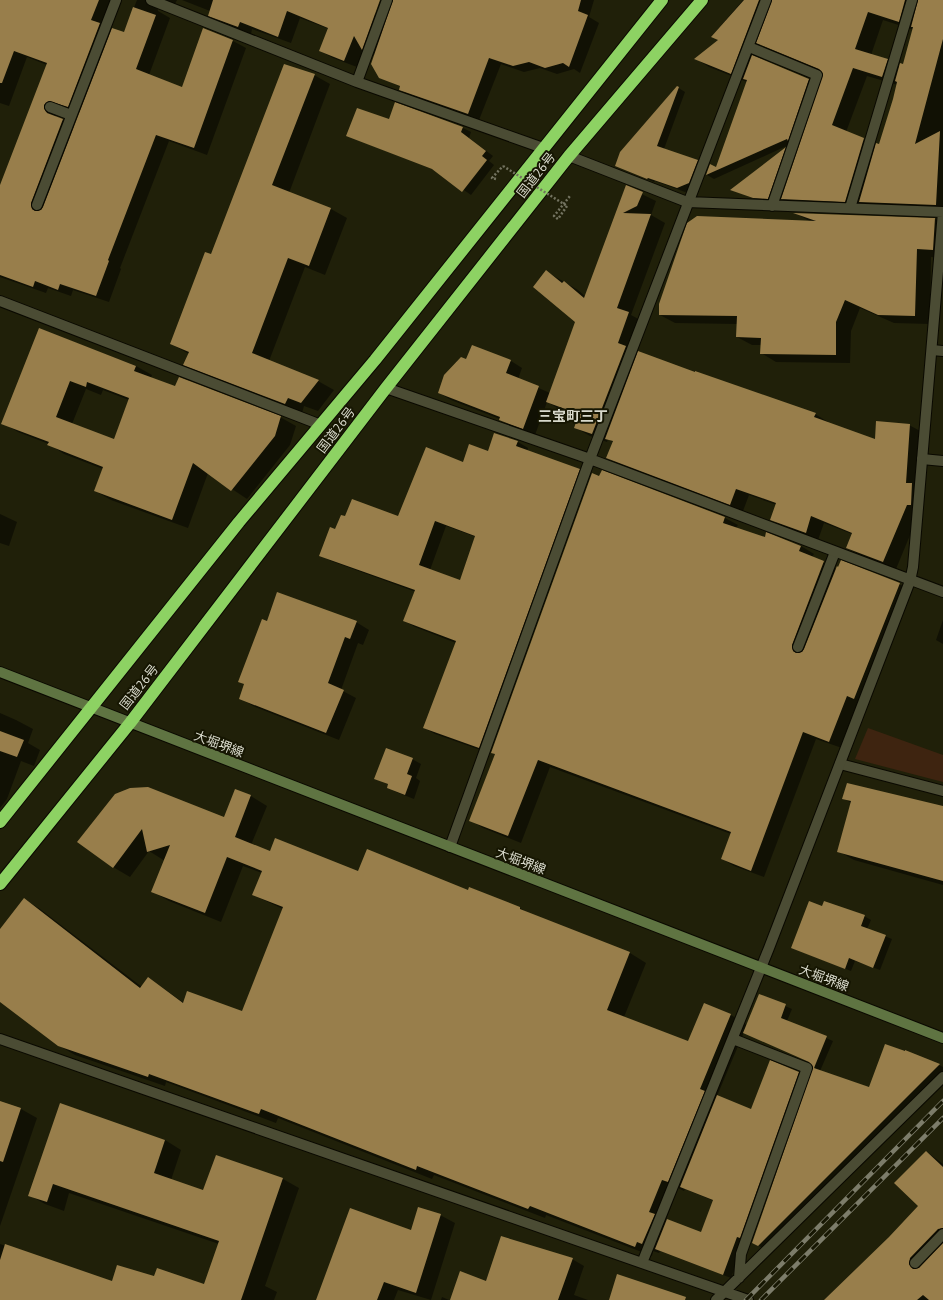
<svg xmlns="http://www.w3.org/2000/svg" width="943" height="1300" viewBox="0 0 943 1300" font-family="'PT Sans','Noto Sans JP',sans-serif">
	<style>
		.green { fill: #3e2410 }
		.shadow { fill: #0007; fill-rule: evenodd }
		.building { fill: #987e4b; fill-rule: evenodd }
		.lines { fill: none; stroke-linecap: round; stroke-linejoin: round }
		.lane-casing { stroke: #0a0900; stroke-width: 12 }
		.street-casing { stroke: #0a0900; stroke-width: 12 }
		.secondary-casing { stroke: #0a0900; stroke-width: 12 }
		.highway-casing { stroke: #0a0900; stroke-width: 14 }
		.path { stroke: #737360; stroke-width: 2.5; stroke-dasharray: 2 2; stroke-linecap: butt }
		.lane { stroke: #4b4c34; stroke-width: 10 }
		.street { stroke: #4b4c34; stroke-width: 10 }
		.secondary { stroke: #5f7442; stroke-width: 10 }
		.highway { stroke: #8dd263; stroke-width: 12 }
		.rail-casing { stroke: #7c7c6a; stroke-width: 4.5 }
		.rail { stroke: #161602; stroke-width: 3; stroke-dasharray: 9; stroke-linecap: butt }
		.path-bridge { stroke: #737360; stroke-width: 2.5; stroke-dasharray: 2 2; stroke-linecap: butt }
		.labels { text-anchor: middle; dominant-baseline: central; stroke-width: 4; stroke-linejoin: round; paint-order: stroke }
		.street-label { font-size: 13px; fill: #d8d9cb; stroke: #161602 }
		.neighbourhood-label { font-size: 14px; font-weight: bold; fill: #d8d9cb; stroke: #161602 }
	</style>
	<rect width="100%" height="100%" fill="#202009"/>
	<!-- green -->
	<path class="green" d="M868 728 943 755V782L855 759Z"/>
	<!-- shadow -->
	<path class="shadow" d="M0 0H112L104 27 112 31 124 33 137 0H177L175 4 167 1 160 2 157 6 158 11 170 18 149 75 183 88 204 29 233 41 246 48 207 155 169 141 120 268 121 269 109 302 73 290 71 296 48 288 46 293 0 277V190L47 65 27 57 9 106 0 103ZM63 107 80 113 75 127 56 117V112Z
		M182 0H333L375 14 387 21 399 0H594L589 17 599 23 580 73 574 69 557 74 540 68 524 72 501 64 479 120 411 96 400 90 401 87 380 77 375 56 364 50 357 67 333 58 320 51 329 29 300 18 291 43 252 29 251 34 222 22 209 15 210 11Z
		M743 0H943V213L874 210 862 203 860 209 797 207 782 199 825 74 760 44 755 57 815 84 793 143 714 179 707 175 711 166 717 168 747 82 709 67 696 59 719 40 712 36ZM883 20 914 30 904 65 900 67 887 60 871 55ZM867 76 898 85 879 145 876 147 846 132Z
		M314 75 330 84 289 193 331 209 347 218 325 275 305 267 269 361 318 381 334 390 318 411 304 406 302 413 201 374 185 364 189 354 171 344 211 256Z
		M677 87 685 92 664 149 704 165 696 187 685 192 655 181 654 182 623 169Z
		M395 104 463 128 471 132 469 138 493 156 489 161 494 165 471 195 437 171 348 136 389 121Z
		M786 148 791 151 774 202 760 201 732 190Z
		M627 187 656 201 651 215 665 223 631 315 642 321 632 351 815 414 828 422 827 423 876 440 909 425 922 432 923 512 920 511 896 569 860 555 847 548 852 534 824 523 818 540 784 527 772 520 777 505 749 495 743 511 620 465 607 458 613 442 608 439 607 442 590 436 576 428 580 416 561 410 547 402 535 435 512 427 500 419 451 400 439 393 511 361 522 368 518 379 550 393 576 322 547 272 578 290 586 297Z
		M797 214 935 219 943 224V258L931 257 930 324 894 323 860 308 851 331 850 363 776 362 761 353 762 345H752L737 337V324L675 323 660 315 811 222Z
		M40 329 136 366 152 375 151 378 176 387 280 417 296 426 290 445 247 499 208 473 188 528 111 500 95 491 103 469 64 454 49 444 18 432 3 423ZM86 389 101 395 103 390 129 400 114 440 72 424Z
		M495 434 518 442 528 448 527 451 579 470 589 476 489 753 435 734 424 728 456 643 415 627 404 621 416 592 331 561 320 555 336 530 399 517 463 463 489 452ZM446 526 476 537 460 581 430 570Z
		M602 472 725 518 738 525 736 528 765 538 767 534 801 546 814 554 812 557 836 569 899 584 912 591 867 705 842 748 816 739 764 877 734 866 722 859 731 834 550 767 521 843 483 828 470 820Z
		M0 514 17 522 9 546 0 543Z
		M943 620V644L936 640Z
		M267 622H356L369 630 363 645 358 643 341 690 356 698 339 740 253 706 240 698 245 685 239 681Z
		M0 713 16 720 33 729 28 743 40 750 34 766 21 761 7 799 0 808Z
		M412 759 421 764 416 778 420 781 414 799 396 792 388 787 389 785 376 778Z
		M235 791 251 796 267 806 251 845 271 852 359 872 469 891 470 888 520 908 533 916 630 953 646 963 624 1017 689 1043 705 1005 731 1015 747 1025 759 995 792 1009 787 1021 833 1041 820 1071 870 1088 906 1051 939 1065 943 1067V1071L765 1249 753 1243 815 1067 811 1063 744 1032 717 1096 752 1110 798 1073 806 1077 731 1278 660 1251 659 1253 653 1251 652 1256 546 1215 545 1218 434 1175 432 1179 278 1118 276 1123 166 1082 165 1086 75 1055 58 1045 0 1000V930L24 899 40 909 142 987 149 978 184 1003 242 1012 283 909 253 895 262 873 243 866 221 922 169 901 153 892 165 861 149 851 130 877 113 867 115 795 225 818ZM678 1188 684 1191 685 1189 714 1201 702 1234 666 1220Z
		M844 798 943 807V885L854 860 838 851 851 803Z
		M864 916 871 920 867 929 892 939 880 970 855 961 851 971 792 948Z
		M0 1102 21 1109 37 1118 0 1226Z
		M60 1105 165 1140 181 1150 171 1180 204 1192 283 1179 299 1188 265 1286 277 1292 274 1300H0V1244L112 1282 154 1278 204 1285 219 1244 69 1193 64 1211 45 1204 29 1195Z
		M927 1152 943 1164V1241L919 1267V1269L943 1245V1300H825L890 1238 919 1206Z
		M440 1215 455 1223 431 1300 398 1290 394 1300H317L411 1231Z
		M572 1259 584 1266 574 1295 588 1300H451L487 1282Z
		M442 1297 449 1300H441Z"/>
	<!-- building -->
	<path class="building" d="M0 0H99L91 20 100 23 68 107 49 101 44 105V108L47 113 63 119 31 203 32 209 35 211 41 210 43 207 112 28 124 32 133 7 156 15 136 69 182 87 203 28 233 40 194 148 156 135 108 260 109 261 96 296 60 284 58 290 35 281 33 287 0 275V185L47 63 14 51 2 83H0Z
		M213 0H380L362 50 354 36 344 61 319 51 328 28 287 11 278 37 240 22 238 27 208 16Z
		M393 0H581L578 11 588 15 569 67 563 63 545 68 529 62 513 66 489 58 468 114 399 90 400 86 379 78 371 64Z
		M744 0H759L731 74 694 59 718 40 711 37Z
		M772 0H905L899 22 868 12 855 49 888 59 882 77 853 68 832 125 864 138 845 202 781 199 823 74 819 69 756 43Z
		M918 0H943V39L915 144 940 131 936 205 859 202 876 143 879 144 893 99 897 82 895 81 900 63 903 64 913 27H911Z
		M752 55 809 79 788 141 787 139 706 175 710 164 716 167 747 80 743 79Z
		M284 64 315 74 272 185 331 208 309 266 288 258 252 353 319 380 301 403 288 398 285 404 183 365 189 352 170 344 205 252 211 254Z
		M677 86 679 87 657 146 698 160 689 183 677 188 648 178 647 179 615 166 620 152Z
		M395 102 463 127 461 132 486 151 482 156 487 160 462 192 432 169 346 136 357 108 389 119Z
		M786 147 768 199 753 198 730 190Z
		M626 185 643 192 637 206 623 213 651 214 617 308 629 312 618 343 626 346 592 434 574 428 579 414 546 402 575 322 533 287 546 270 562 283 564 281 584 298Z
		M793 213 935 218 933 250 917 249 915 316 878 315 845 300 836 322V355L760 354 761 338 736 337 737 316 659 315V304L681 240 687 223 697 216 816 221Z
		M39 328 136 366 134 371 175 386 179 377 281 416 275 436 231 491 193 463 172 520 94 491 103 467 47 445 49 442 1 424ZM70 381 86 387 87 382 129 398 114 439 56 417Z
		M472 345 511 360 506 373 539 386 523 429 499 420 500 417 438 393 444 375 461 357 466 359Z
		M638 351 695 372V371L816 413 814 417 875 439 876 421 910 424 906 483H912L911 505H907L883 562 846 548 852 533 811 516 806 533 770 520 776 503 736 489 730 505 606 458 613 441 605 439Z
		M494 433 518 441 516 446 580 469 479 748 423 728 456 641 403 621 415 590 319 556 330 527 335 529 341 515 345 516 352 499 398 516 426 447 463 462 469 444 488 451ZM435 521 475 536 460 580 419 565Z
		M602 470 725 517 723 523 765 537 766 532 801 546 799 551 824 561 792 645 793 651 796 653 802 652 804 649 837 566 838 567 841 560 900 583 854 699 847 696 829 742 803 732 751 871 721 859 731 832 538 760 508 836 469 821 495 754 491 753 592 473 599 476Z
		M277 592 357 621 350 639 345 637 328 683 344 690 326 733 239 699 244 684 238 682 262 619 267 621Z
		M0 731 24 740 17 757 0 751Z
		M386 748 413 758 407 774 412 776 405 795 387 788 388 784 374 779Z
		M847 783 943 806V881L837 852 851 801 842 799Z
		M148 787 224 817 235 789 251 795 235 837 270 851 275 838 358 871 367 849 468 890 469 887 520 907V909L630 952 607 1010 688 1041 704 1003 731 1014 700 1089 705 1091 668 1182 662 1180 649 1212 655 1214 642 1244 637 1242 635 1247 530 1206 528 1209 417 1166 416 1170 261 1109 259 1114 149 1074 148 1077 58 1046 0 1002V929L24 898 140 988 148 977 183 1003 187 991 242 1011 283 907 252 895 262 871 227 857 205 913 151 892 170 845 147 852 142 829 113 868 77 842 115 794 130 788Z
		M809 901 822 906 824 901 865 915 861 926 886 935 873 968 849 958 845 969 791 948Z
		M759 994 786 1004 781 1018 827 1036 814 1068 869 1087 885 1044 905 1051V1050L940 1064 758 1246 752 1243 813 1067 809 1062 743 1033Z
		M770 1060 799 1072 740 1238 737 1237 723 1275 655 1249 667 1219 701 1232 713 1200 680 1187 717 1095 751 1109Z
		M0 1101 21 1108 3 1162 0 1161Z
		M60 1103 165 1140 154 1173 203 1190 216 1155 283 1178 241 1300H0V1260L5 1244 112 1281 117 1265 154 1276 157 1268 204 1284 219 1241 53 1184 47 1202 28 1196Z
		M926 1151 943 1167V1228L938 1229 910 1258 909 1264 913 1269 919 1268 943 1243V1300H929L923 1295 917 1300H824L889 1237 918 1206 894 1183Z
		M418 1207 441 1214 416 1293 384 1282 377 1300H316L350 1208 411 1230Z
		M501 1236 573 1258 558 1300H450L460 1271 486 1281Z
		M617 1274 686 1297 685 1300H609Z"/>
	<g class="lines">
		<!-- lane casing -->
		<g class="lane-casing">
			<path id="lane" d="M932 350 943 351
				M922 459 943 461
				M798 647 835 552
				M840 764 943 791"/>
		</g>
		<!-- street casing -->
		<g class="street-casing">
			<path id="street" d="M151 0 357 82 543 148
				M749 47 817 75 772 206
				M357 82 387 0
				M50 107 71 115
				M569 156 687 202 943 212
				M37 205 116 0
				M850 208 912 0
				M0 301 321 425
				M386 388 590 459 943 592
				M450 847 590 459 766 0
				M0 1039 748 1300
				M733 1039 807 1068 741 1254 739 1278
				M642 1263 769 948 910 581 913 567 943 212
				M915 1263 943 1234
				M716 1300 943 1077"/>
		</g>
		<!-- secondary casing -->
		<g class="secondary-casing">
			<path id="secondary" d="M0 672 943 1038"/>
		</g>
		<!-- highway casing -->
		<g class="highway-casing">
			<path id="highway" d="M0 822 239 522 375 360 662 0
				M0 884 130 723 386 388 569 156 702 0"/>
		</g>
		<!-- path -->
		<path class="path" d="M496 179 492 178 503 166
			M567 206 558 219 554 216 570 196"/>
		<!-- lane -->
		<use href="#lane" class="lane"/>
		<!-- street -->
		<use href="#street" class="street"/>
		<!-- secondary -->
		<use href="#secondary" class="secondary"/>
		<!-- highway -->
		<use href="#highway" class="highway"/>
		<!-- rail casing -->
		<g class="rail-casing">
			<path id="rail" d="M746 1300 943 1101
				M761 1300 943 1118"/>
		</g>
		<!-- rail -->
		<use href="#rail" class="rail"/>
		<!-- path-bridge -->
		<path class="path-bridge" d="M503 166 567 206"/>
	</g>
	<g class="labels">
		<!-- street labels -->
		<g class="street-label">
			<text transform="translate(536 175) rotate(-52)">国道26号</text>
			<text transform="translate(336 430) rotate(-53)">国道26号</text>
			<text transform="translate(139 687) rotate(-52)">国道26号</text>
			<text transform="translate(219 744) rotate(21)">大堀堺線</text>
			<text transform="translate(521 861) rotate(21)">大堀堺線</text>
			<text transform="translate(824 978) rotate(21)">大堀堺線</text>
		</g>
		<!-- neighbourhood labels -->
		<g class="neighbourhood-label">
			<text x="573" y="416">三宝町三丁</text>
		</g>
	</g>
</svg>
